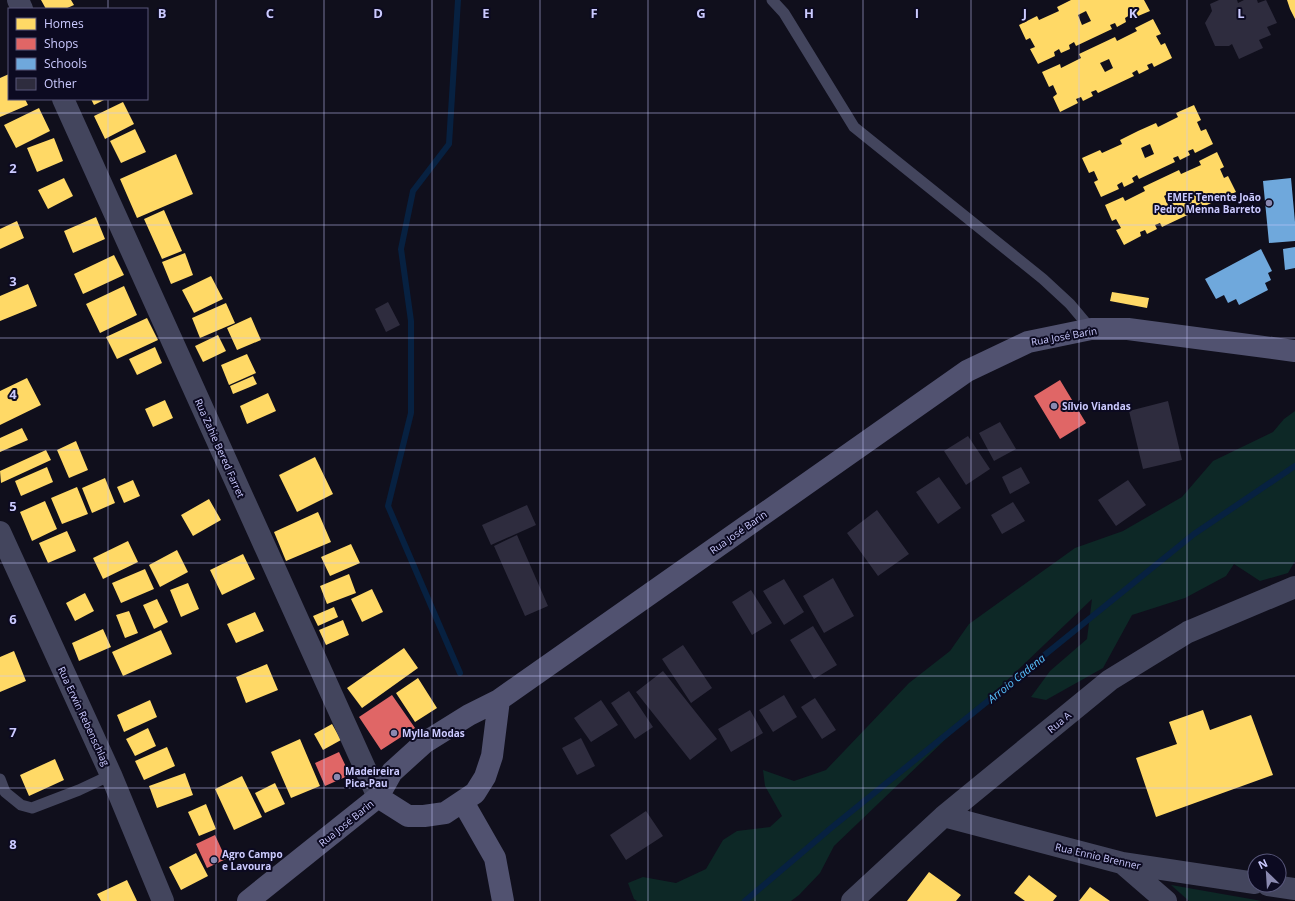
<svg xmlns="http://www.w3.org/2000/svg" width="1295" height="901" viewBox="0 0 1295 901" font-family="'Open Sans',sans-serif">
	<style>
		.green { fill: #0d2826 }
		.homes { fill: #ffd966; fill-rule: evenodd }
		.shops { fill: #e06666 }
		.schools { fill: #6fa8dc }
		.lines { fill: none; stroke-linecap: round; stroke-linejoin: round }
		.stream { stroke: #072141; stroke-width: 6 }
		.building { fill: #2e2c3e }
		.service { stroke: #43455d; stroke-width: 11 }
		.minor { stroke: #43455d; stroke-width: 22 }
		.secondary { stroke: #515270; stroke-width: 22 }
		.grid { fill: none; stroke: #cbcaff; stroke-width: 1; stroke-opacity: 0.55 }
		.poi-dot { fill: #8a89b0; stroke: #0c0a21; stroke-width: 1.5 }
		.labels { text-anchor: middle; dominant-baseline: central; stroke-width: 4; stroke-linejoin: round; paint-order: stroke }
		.poi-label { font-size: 10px; font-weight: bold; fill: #cbcaff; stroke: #0c0a21; text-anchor: start }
		.street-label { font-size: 10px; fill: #cbcaff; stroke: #0c0a21 }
		.water-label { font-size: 11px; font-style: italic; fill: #58c3ff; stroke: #0c0a21 }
		.grid-label { font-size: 13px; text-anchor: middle; font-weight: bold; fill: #cbcaff; stroke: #0c0a21; stroke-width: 4; stroke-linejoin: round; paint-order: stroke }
	</style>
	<rect width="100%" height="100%" fill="#100f1c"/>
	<!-- green -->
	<path class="green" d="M1295 411V561L1288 573 1260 581 1234 564 1226 576 1185 598 1132 615 1103 668 1046 700 1031 697 1050 671 1087 639 1092 599 834 846 820 873 799 895 791 901H637L634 899 628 883 643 877 676 883 706 869 723 840 737 831 770 827 782 816 765 786 763 770 794 781 826 770 909 683 950 651 969 624 1075 548 1123 531 1182 497 1213 461 1273 432 1284 419Z
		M1171 885 1262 901H1189Z"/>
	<!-- homes -->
	<path class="homes" d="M41 0H71L74 5 65 9H46Z
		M1071 0H1144L1150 11 1131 19 1130 15 1125 18 1126 22 1117 27 1115 23 1110 25 1112 29 1076 46 1074 42 1069 45 1070 49 1061 53 1059 49 1054 52 1055 56 1038 64 1030 49 1035 47 1030 38 1026 40 1019 25 1037 16 1039 20 1059 11 1057 7ZM1086 11 1091 21 1082 25 1078 15Z
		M1287 0H1295V19L1290 9Z
		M1153 19 1161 34 1156 36 1161 45 1165 43 1172 58 1154 67 1152 63 1147 65 1149 69 1139 74 1137 70 1132 73 1134 76 1098 93 1096 90 1091 92 1093 96 1083 101 1081 97 1076 99 1078 103 1060 112 1053 97 1057 94 1053 85 1049 87 1042 72 1060 64 1061 68 1081 58 1079 54 1115 37 1117 41 1137 31 1135 28ZM1109 59 1113 68 1105 72 1100 63Z
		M9 74V99H25L28 105 0 117V78Z
		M91 99H106L94 105Z
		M123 102 134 124 105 139 94 116Z
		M1194 105 1201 120 1197 122 1201 131 1206 129 1213 144 1195 153 1193 149 1188 151 1190 155 1180 160 1178 156 1173 158 1175 162 1139 179 1137 175 1132 178 1134 182 1124 187 1122 182 1117 185 1119 189 1101 197 1094 182 1098 180 1094 171 1089 173 1082 158 1100 150 1102 153 1122 144 1120 140 1138 131 1156 123 1158 127 1178 117 1176 113ZM1150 144 1154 154 1145 158 1141 148Z
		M39 108 50 131 16 148 4 125Z
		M135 129 146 152 121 163 110 141Z
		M54 138 63 161 37 172 27 148Z
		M1217 152 1224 167 1220 169 1224 178 1228 176 1236 192 1217 200 1216 196 1211 199 1213 202 1203 207 1201 203 1196 206 1198 210 1162 227 1160 223 1155 225 1157 229 1147 234 1145 230 1140 232 1141 236 1124 245 1116 230 1121 228 1116 219 1112 221 1105 205 1123 197 1125 201 1145 191 1143 187 1179 170 1181 174 1201 165 1199 161ZM1172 192 1177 201 1168 205 1164 196Z
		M176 154 193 194 137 218 120 179Z
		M64 178 73 196 48 209 38 190Z
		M164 210 182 251 162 259 144 219Z
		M96 217 105 239 73 253 64 231Z
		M17 221 24 238 0 249V229Z
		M185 253 193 275 171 284 162 262Z
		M114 255 124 275 83 294 74 274Z
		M211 276 223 299 194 313 182 290Z
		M28 284 37 306 0 321V296Z
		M124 286 137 315 100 333 86 304Z
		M1112 292 1149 298 1147 308 1110 301Z
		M226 303 235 323 200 338 192 318Z
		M251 317 261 340 237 350 227 328Z
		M147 318 158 340 117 359 106 337Z
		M218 335 226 351 203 362 195 346Z
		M155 347 162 363 137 375 129 359Z
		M247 354 256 373 229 385 221 365Z
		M253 376 257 384 233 394 230 386Z
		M27 378 41 405 0 425V391Z
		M268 393 276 411 247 424 240 406Z
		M165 400 173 418 153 427 145 409Z
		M22 428 28 440 0 452V438Z
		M76 441 88 470 69 478 57 450Z
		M46 450 51 460 1 483 0 471Z
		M315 457 333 494 297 512 279 475Z
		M47 467 53 482 21 496 15 481Z
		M105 478 115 503 92 513 82 488Z
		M133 480 140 496 124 503 117 487Z
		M77 487 88 514 62 524 51 498Z
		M209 499 221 520 193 536 181 515Z
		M45 501 57 529 32 541 20 512Z
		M318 512 331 542 286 561 274 532Z
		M67 531 76 551 48 563 39 543Z
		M128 541 138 562 103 579 93 558Z
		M351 544 360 563 330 576 321 557Z
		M177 550 188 572 160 587 149 565Z
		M243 554 255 579 222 595 210 570Z
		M145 569 154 589 121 603 112 583Z
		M349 574 356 593 327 604 320 586Z
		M188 583 199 609 181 617 170 590Z
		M372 589 383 612 362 622 351 599Z
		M85 593 94 611 75 621 66 603Z
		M157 599 168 622 154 629 143 605Z
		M334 607 338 617 318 626 313 616Z
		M129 611 138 633 125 638 116 615Z
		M255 612 264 631 236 643 227 624Z
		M343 620 349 635 326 645 319 630Z
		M103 629 111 647 79 661 72 643Z
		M161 630 172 654 123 676 112 652Z
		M404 648 418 668 362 708 347 688Z
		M14 651 26 681 0 692V657Z
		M267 664 278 690 246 703 236 677Z
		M418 678 437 708 415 722 396 693Z
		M150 700 157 717 124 732 117 715Z
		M1203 710 1210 730 1251 715 1273 775 1156 817 1136 758 1177 744 1169 722Z
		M332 724 341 740 323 750 314 734Z
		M148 728 156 746 135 756 126 739Z
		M300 739 320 786 291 798 271 752Z
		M167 747 175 766 144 780 135 761Z
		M55 759 64 780 29 796 20 775Z
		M185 773 193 795 157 808 149 786Z
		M242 776 262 817 234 830 215 789Z
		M275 783 285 804 265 813 255 793Z
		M206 804 216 829 199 836 188 812Z
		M196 853 208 876 181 890 169 867Z
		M929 872 961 895 956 901H907Z
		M1029 875 1057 896 1053 901H1025L1014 893Z
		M127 880 137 901H101L97 894Z
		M1090 887 1110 901H1079Z"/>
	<!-- shops -->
	<path class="shops" d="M1060 380 1086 423 1060 439 1034 396Z
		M392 695 415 728 381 750 359 717Z
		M339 752 350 775 325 786 315 763Z
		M215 835 226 859 207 868 196 844Z"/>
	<!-- schools -->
	<path class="schools" d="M1291 178 1295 222V241L1269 243 1263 181Z
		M1295 247V268L1285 270 1283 249Z
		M1261 249 1272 271 1268 273 1271 280 1265 283 1268 290 1239 305 1236 299 1228 303 1224 295 1216 299 1205 279Z"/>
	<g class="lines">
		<!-- stream -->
		<path class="stream" d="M458 0 449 144 413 191 401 249 411 321V413L388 506 460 673
			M745 901 831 828 1194 534 1295 466"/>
	</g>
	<!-- building -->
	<path class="building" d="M1219 0H1237L1238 3 1244 0H1257L1258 3 1266 0 1277 23 1267 27 1271 35 1259 40 1263 48 1239 59 1232 44 1229 46H1215L1205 23 1212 11 1210 4Z
		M388 302 400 325 386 332 375 309Z
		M1168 401 1182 460 1143 469 1129 411Z
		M1000 422 1016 449 994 461 979 433Z
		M968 436 990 469 966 485 944 451Z
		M1021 467 1030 483 1010 494 1002 477Z
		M939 477 961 508 938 524 916 492Z
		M1128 480 1146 505 1116 526 1098 500Z
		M1013 502 1025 521 1002 534 991 515Z
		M527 505 536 525 491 545 482 525Z
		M877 510 909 554 878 576 847 533Z
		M517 535 548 606 525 616 494 546Z
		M833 578 854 616 824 633 803 596Z
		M784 579 804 612 784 625 763 591Z
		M751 590 772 623 752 635 732 602Z
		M813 626 837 665 814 679 790 640Z
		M683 645 712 688 691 703 662 659Z
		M663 671 717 739 690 760 636 692Z
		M629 691 653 727 635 739 611 703Z
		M784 695 797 717 773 732 759 710Z
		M815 698 836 730 822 739 801 707Z
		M601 700 618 725 591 742 574 718Z
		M750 710 763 733 731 752 718 729Z
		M581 738 595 766 577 775 562 748Z
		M646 811 663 836 626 860 610 835Z"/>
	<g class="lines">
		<!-- service -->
		<path class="service" d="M772 0 784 13 854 127 1043 279 1070 304 1091 329
			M0 779 5 792 21 805 32 808 79 790 111 775"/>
		<!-- minor -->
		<path class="minor" d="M18 0 22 9
			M63 99 378 797
			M0 532 111 775 163 901
			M944 816 1122 863 1255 883
			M1122 863 1166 901
			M1268 885 1295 889
			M852 901 944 816 1110 680 1188 632 1295 587"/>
		<!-- secondary -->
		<path class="secondary" d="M378 797 408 816H424L445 813 475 793 485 777 492 756 499 700
			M463 802 495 858 503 901
			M248 901 378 797 392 772 424 743 469 715 499 700 967 371 1028 342 1091 329H1128L1295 351"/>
	</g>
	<!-- grid -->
	<path class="grid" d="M108 0V9M216 0V901M324 0V901M432 0V901M540 0V901M648 0V901M755 0V901M863 0V901M971 0V901M1079 0V901M1187 0V901M108 99V901M0 113H1295M0 225H1295M0 338H1295M0 450H1295M0 563H1295M0 676H1295M0 788H1295"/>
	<!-- markers -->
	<g class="poi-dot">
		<circle cx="1269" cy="203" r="4"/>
		<circle cx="1054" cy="406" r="4"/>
		<circle cx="394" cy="733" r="4"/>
		<circle cx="337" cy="777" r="4"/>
		<circle cx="214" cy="860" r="4"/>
	</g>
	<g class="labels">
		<!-- poi labels -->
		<g class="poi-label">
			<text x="1261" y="197" text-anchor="end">EMEF Tenente João<tspan x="1261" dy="12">Pedro Menna Barreto</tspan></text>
			<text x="1062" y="406">Sílvio Viandas</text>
			<text x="402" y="733">Mylla Modas</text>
			<text x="345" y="771">Madeireira<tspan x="345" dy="12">Pica-Pau</tspan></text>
			<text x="222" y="854">Agro Campo<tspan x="222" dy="12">e Lavoura</tspan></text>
		</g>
		<!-- street labels -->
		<g class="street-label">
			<text transform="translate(1064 336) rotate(-10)">Rua José Barin</text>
			<text transform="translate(220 448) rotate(66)">Rua Zahie Bered Farret</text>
			<text transform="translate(738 532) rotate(-35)">Rua José Barin</text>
			<text transform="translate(84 716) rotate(65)">Rua Erwin Rebenschlag</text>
			<text transform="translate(1059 722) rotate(-40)">Rua A</text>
			<text transform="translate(346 823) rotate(-39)">Rua José Barin</text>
			<text transform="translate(1098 856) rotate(13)">Rua Ennio Brenner</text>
		</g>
		<!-- water labels -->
		<g class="water-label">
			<text transform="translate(1016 678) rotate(-39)">Arroio Cadena</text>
		</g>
	</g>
	<g class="grid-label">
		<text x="162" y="18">B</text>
		<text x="270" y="18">C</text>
		<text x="378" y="18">D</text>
		<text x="486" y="18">E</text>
		<text x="594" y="18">F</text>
		<text x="701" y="18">G</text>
		<text x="809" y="18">H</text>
		<text x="917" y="18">I</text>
		<text x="1025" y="18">J</text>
		<text x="1133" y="18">K</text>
		<text x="1241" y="18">L</text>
		<text x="13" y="173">2</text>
		<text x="13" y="286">3</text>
		<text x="13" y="399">4</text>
		<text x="13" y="511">5</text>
		<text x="13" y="624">6</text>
		<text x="13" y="737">7</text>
		<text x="13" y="849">8</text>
	</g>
	<!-- legend -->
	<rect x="8" y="8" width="140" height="92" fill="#0c0a21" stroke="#58577a"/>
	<rect x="16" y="18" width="20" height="12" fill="#ffd966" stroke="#58577a"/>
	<text x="44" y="28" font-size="12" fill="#cbcaff">Homes</text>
	<rect x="16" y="38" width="20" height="12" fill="#e06666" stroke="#58577a"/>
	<text x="44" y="48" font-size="12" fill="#cbcaff">Shops</text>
	<rect x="16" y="58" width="20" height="12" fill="#6fa8dc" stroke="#58577a"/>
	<text x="44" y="68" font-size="12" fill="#cbcaff">Schools</text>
	<rect x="16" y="78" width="20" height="12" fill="#2e2c3e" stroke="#58577a"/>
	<text x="44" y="88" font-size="12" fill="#cbcaff">Other</text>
	<!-- north arrow -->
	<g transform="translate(1267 873) rotate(335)"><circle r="19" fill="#0c0a21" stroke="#58577a"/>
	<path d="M0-3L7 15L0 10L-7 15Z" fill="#8a89b0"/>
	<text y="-6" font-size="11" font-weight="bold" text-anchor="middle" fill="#cbcaff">N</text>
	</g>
</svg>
